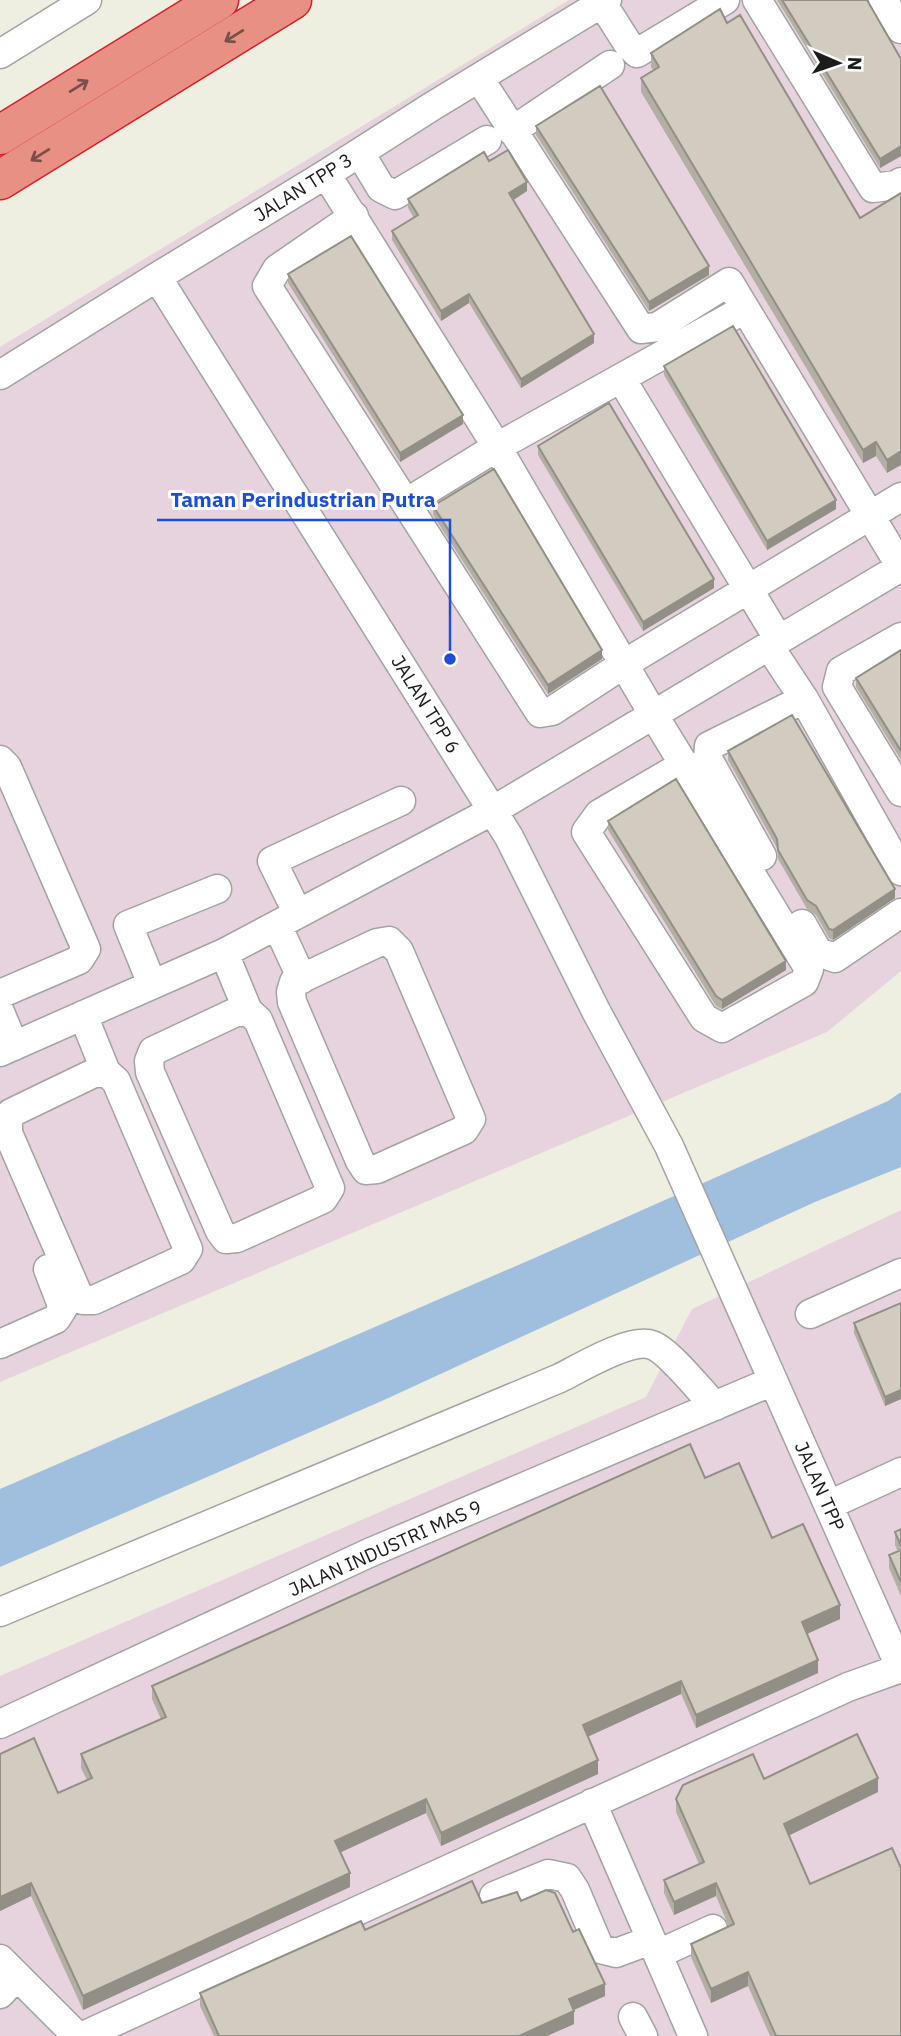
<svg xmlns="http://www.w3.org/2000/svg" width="901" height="2036" viewBox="0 0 901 2036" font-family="'IBM Plex Sans',sans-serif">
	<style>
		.industrial { fill: #e7d3de }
		.water { fill: #a0bede }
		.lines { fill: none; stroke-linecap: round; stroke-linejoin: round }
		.minor-casing { stroke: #a3a3a3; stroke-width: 31 }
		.highway-casing { stroke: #dd1e27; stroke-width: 41 }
		.minor { stroke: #fff; stroke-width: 28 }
		.highway { stroke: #e99085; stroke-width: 38 }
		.wall { fill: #b4afa4 }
		.shaded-wall { fill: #928f86 }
		.building { fill: #d1ccbf; stroke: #928f86; stroke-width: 2 }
		.oneway { stroke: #78504b }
		.labels { text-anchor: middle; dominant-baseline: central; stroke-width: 6; stroke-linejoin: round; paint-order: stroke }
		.street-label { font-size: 19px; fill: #1c1c1c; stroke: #fff }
		.leader { fill: none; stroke: #1d4ed8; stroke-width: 2.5 }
		.callout-dot { fill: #1d4ed8; stroke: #fff; stroke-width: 2.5 }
		.callout-label { font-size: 21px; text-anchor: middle; font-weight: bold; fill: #1d4ed8; stroke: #fff; stroke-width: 6; stroke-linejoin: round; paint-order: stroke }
	</style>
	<rect width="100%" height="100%" fill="#eeeee1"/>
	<!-- industrial -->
	<path class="industrial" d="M569 0H901V971L827 1032 0 1382V347Z
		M901 1210V2036H0V1676L646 1397 692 1309Z"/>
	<!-- water -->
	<path class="water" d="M901 1092V1167L815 1202 384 1400 0 1567V1489L539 1256 888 1101Z"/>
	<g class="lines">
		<!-- minor casing -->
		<g class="minor-casing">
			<path id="minor" d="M757 0 873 188 896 185 901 182
				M883 0 901 29
				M602 3 628 44 637 53 725 0
				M0 54 87 0
				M512 131 610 65
				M360 153 381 188 395 195 487 140
				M326 174 497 447 653 714 809 969 804 982 722 1028 704 1018 586 832 599 814 685 764
				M354 216 277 269 267 286 540 713 552 711 624 664 901 497
				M157 277 509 837 596 1011 669 1146 901 1669
				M0 375 157 277 326 174 431 107 607 0
				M622 380 779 640
				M406 503 497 447 745 309
				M901 637 841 671 837 687 901 792
				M769 646 804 699 901 871
				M0 760 7 767 86 949 79 960 0 994
				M762 856 708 759 709 746 804 699
				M298 914 272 861 401 801
				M802 924 818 952 835 958 901 913
				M277 925 302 979
				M389 941 399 951 471 1119 464 1130 377 1169 366 1170 360 1161 292 1002 291 992 294 982 377 943Z
				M224 953 248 1011
				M152 984 128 925 217 889
				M248 1011 258 1020 330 1188 323 1199 237 1238 226 1239 220 1231 150 1072 149 1061 153 1051 236 1012Z
				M0 1012 14 1046
				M83 1015 106 1072
				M0 1052 224 953 492 811 901 567 729 282 657 327 641 329 479 78
				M106 1072 116 1081 188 1249 181 1260 94 1300H83L77 1292 8 1133V1122L11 1113 94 1073Z
				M810 1314 901 1273
				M0 1344 56 1319 63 1308 48 1269
				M829 1505 901 1472
				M0 1612 560 1378C580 1368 631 1337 652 1345 668 1350 701 1392 715 1406
				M0 1724 369 1553 773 1381
				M592 1803 693 2036
				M494 1896 548 1874 567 1878 575 1890 600 1949 616 1953 651 1940
				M658 1954 713 1929
				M0 1959 77 2036
				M0 1994 17 1976
				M633 2017 643 2036
				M83 2036 848 1687 901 1668"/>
		</g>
		<!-- highway casing -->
		<g class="highway-casing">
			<path id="highway" d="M0 135 219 0
				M0 180 292 0"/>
		</g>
		<!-- minor -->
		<use href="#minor" class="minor"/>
		<!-- highway -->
		<use href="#highway" class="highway"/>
	</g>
	<!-- wall -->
	<path class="wall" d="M777 0H867L901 59V156L880 168Z
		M727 23 860 218 901 193 887 473 876 456 863 463 641 92V78L653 70 651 67V53Z
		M536 126 709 275 649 311 536 135Z
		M489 161 527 191 513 200 594 343 521 388 469 303 441 321 392 240V231L414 218 408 208V199Z
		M288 274 463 424 400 462 288 283Z
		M664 366 836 509 767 550 664 375Z
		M538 446 714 588 643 631 538 455Z
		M433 506 602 659 548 694 433 515Z
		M901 650V760L856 687V678Z
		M728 751 895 898 833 940 829 938 816 915 807 909 778 859 777 848 728 760Z
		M608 821 786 970 722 1009 716 1006 608 830Z
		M901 1303V1399L885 1406 854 1333V1323Z
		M705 1478 772 1538 840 1619 807 1634 818 1673 696 1728 681 1694 588 1736 598 1774 441 1846 426 1813 340 1852 350 1887 83 2010 31 1896 0 1911V1754L58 1793 87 1780 81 1768V1754L161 1719 152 1699V1686Z
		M901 1529V1596L889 1568V1555L898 1552 895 1545V1532Z
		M764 1779 878 1792 789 1835 810 1884 901 2036H770L748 1986 711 2003 691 1957V1944L729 1927 716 1896 674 1915 664 1893V1880L699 1864 676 1812V1799Z
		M521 1901 573 1932 605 1996 574 2010V2024L547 2036H214L200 2006V1993L365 1930 482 1903Z"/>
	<!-- shaded-wall -->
	<path class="shaded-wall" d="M901 146V156L880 168V159Z
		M527 182V191L509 203V193Z
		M709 266V275L649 311V302Z
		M469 294V303L441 321V311Z
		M594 334V343L521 388V379Z
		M463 415V424L400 462V453Z
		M876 442V456L863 463V450Z
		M901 451V465L887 473V460Z
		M836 500V509L767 550V541Z
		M714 579V588L643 631V622Z
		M602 650V659L548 694V685Z
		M895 889V898L833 940V930Z
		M786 961V970L722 1009V1000Z
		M901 1390V1399L885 1406V1397Z
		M840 1605V1619L802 1636V1622Z
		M818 1660V1673L696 1728V1715Z
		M681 1681V1694L583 1739V1725Z
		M598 1760V1774L441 1846V1833Z
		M878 1778V1792L784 1838V1824Z
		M426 1799V1813L335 1855V1841Z
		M350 1873V1887L83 2010V1996Z
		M31 1883V1896L0 1911V1897Z
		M716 1883V1896L674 1915V1902Z
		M748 1972V1986L711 2003V1989Z
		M605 1984V1996L569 2012V1999Z
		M574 2011V2024L547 2036H519Z"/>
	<!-- building -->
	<path class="building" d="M782 0H867L901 59V146L880 159Z
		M720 9 727 23 740 15 860 218 901 193V451L887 460 876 442 863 450 641 78 659 67 651 53Z
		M600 86 709 266 649 302 536 126Z
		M508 150 527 182 509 193 594 334 521 379 469 294 441 311 392 231 418 215 408 199 484 152 489 161Z
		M351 236 463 415 400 453 288 274Z
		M733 326 836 500 767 541 664 366Z
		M609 403 714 579 643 622 538 446Z
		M494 469 602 650 548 685 433 506Z
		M901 650V751L856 678Z
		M792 715 895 889 833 930 829 929 816 906 807 900 778 850 777 839 728 751Z
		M676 779 786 961 722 1000 716 996 608 821Z
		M901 1303V1390L885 1397 854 1323Z
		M690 1444 705 1478 739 1463 772 1538 803 1524 840 1605 802 1622 818 1660 696 1715 681 1681 583 1725 598 1760 441 1833 426 1799 335 1841 350 1873 83 1996 31 1883 0 1897V1754L34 1738 58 1793 92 1778 81 1754 166 1717 152 1686Z
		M901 1529V1546L895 1532Z
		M901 1550V1582L889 1555Z
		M857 1734 878 1778 784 1824 810 1884 892 1848 901 1868V2036H776L748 1972 711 1989 691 1944 734 1924 716 1883 674 1902 664 1880 704 1862 676 1799 683 1785 753 1754 764 1779Z
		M472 1881 482 1903 517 1892 521 1901 546 1890 555 1893 573 1932 579 1929 605 1984 569 1999 574 2011 519 2036H219L200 1993 361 1921 365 1930Z"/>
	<!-- one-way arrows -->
	<defs><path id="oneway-shaft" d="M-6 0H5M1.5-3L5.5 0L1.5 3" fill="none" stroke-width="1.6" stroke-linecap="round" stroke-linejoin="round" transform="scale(1.75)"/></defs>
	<g class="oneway">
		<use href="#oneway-shaft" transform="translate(234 36) rotate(148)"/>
		<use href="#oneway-shaft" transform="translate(79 86) rotate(-32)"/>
		<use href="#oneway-shaft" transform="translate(40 155) rotate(148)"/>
	</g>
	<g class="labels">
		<!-- street labels -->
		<g class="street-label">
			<text transform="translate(303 187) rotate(-32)">JALAN TPP 3</text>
			<text transform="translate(426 704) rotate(58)">JALAN TPP 6</text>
			<text transform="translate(820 1486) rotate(66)">JALAN TPP</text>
			<text transform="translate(385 1548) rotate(-24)">JALAN INDUSTRI MAS 9</text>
		</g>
	</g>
	<!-- callouts -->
	<path class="leader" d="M450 659L450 520H157"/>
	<circle class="callout-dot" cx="450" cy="659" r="7"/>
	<g class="callout-label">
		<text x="303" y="507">Taman Perindustrian Putra</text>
	</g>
	<!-- north arrow -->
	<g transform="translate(838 63) rotate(92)" stroke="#ffffff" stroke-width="5" paint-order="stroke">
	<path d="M0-5L12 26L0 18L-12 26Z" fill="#1c1c1c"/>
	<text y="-10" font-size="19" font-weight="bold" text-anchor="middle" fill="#1c1c1c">N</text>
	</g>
</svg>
